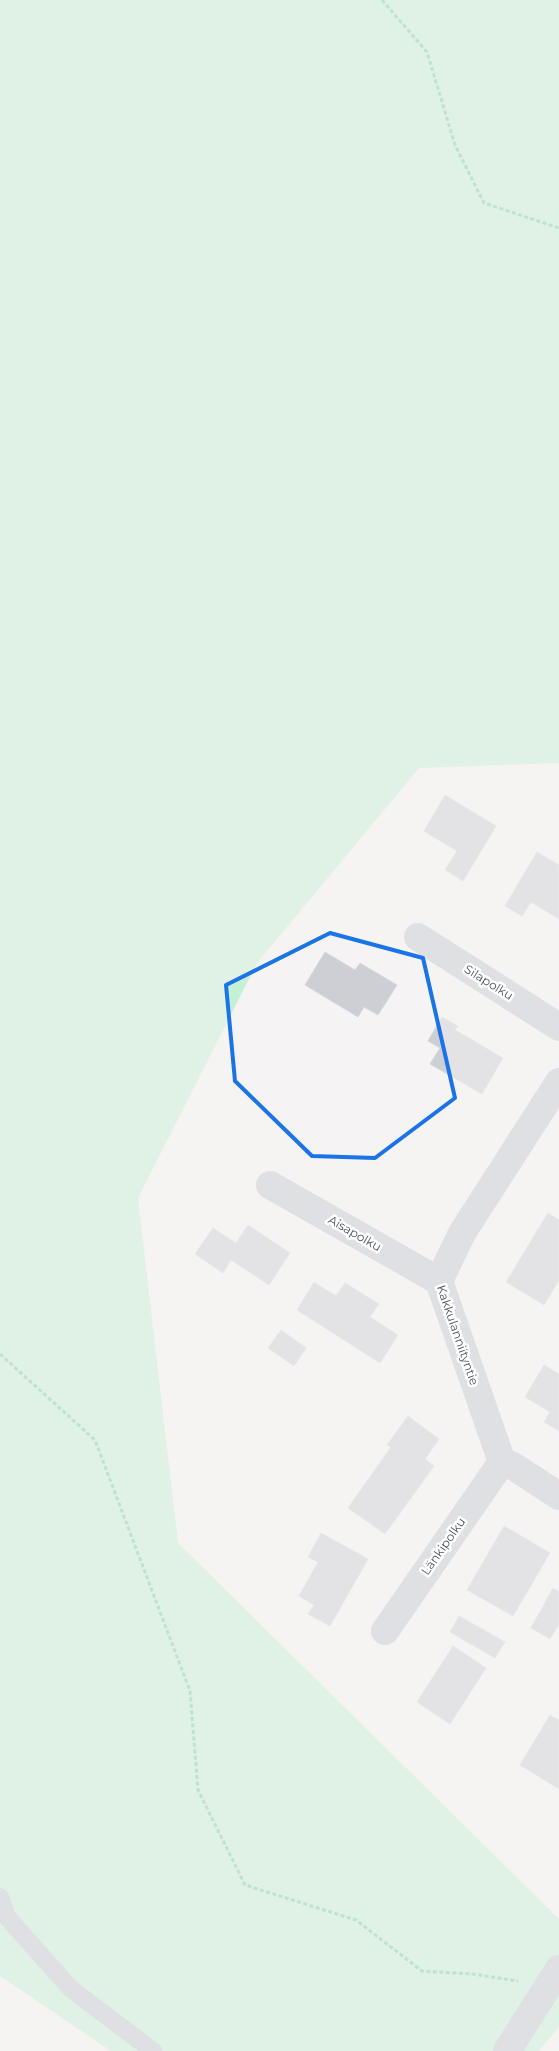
<svg xmlns="http://www.w3.org/2000/svg" width="559" height="2051" viewBox="0 0 559 2051" font-family="Montserrat,sans-serif">
	<style>
		.green { fill: #c3f1d5 }
		.building { fill: #cdcfd5; stroke: #d7d9de }
		.lines { fill: none; stroke-linecap: round; stroke-linejoin: round }
		.path { stroke: #7ad0a6; stroke-width: 3; stroke-dasharray: 4 2.5; stroke-linecap: butt }
		.lane { stroke: #c1cad2; stroke-width: 18 }
		.street { stroke: #c1cad2; stroke-width: 28 }
		.marked { fill: none; stroke: #1a73e8; stroke-width: 4; stroke-linejoin: round }
		.labels { text-anchor: middle; dominant-baseline: central; stroke-width: 5; stroke-linejoin: round; paint-order: stroke }
		.street-label { font-size: 12px; fill: #4a5661; stroke: #fff }
	</style>
	<rect width="100%" height="100%" fill="#f5f3f3"/>
	<!-- green -->
	<path class="green" d="M0 0H559V763L419 768 257 963 138 1198 178 1543 559 1919V2027L539 2051H111L0 1976Z"/>
	<!-- building -->
	<path class="building" d="M445 795 496 826 463 881 445 870 457 851 424 831Z
		M537 852 559 865V919L531 902 522 916 505 906Z
		M325 952 355 970 360 963 397 985 378 1015 364 1007 358 1017 305 985Z
		M442 1017 458 1026 455 1030 503 1058 482 1094 430 1064 440 1048 428 1041Z
		M548 1213 559 1220V1280L544 1305 506 1282Z
		M248 1225 290 1253 269 1285 231 1260 223 1273 195 1254 213 1228 236 1243Z
		M314 1282 336 1296 345 1283 379 1304 370 1317 398 1335 380 1363 297 1310Z
		M281 1330 306 1348 294 1366 268 1348Z
		M544 1365 559 1374V1431L544 1422 550 1412 525 1397Z
		M408 1416 439 1439 425 1459 434 1466 385 1534 348 1508 391 1447 387 1445Z
		M504 1526 550 1553 513 1616 467 1590Z
		M321 1533 368 1559 330 1626 308 1614 314 1605 299 1596 318 1562 308 1557Z
		M553 1588 559 1592V1624L550 1639 531 1628Z
		M459 1616 505 1642 495 1658 450 1632Z
		M453 1646 486 1668 450 1724 417 1702Z
		M550 1715 559 1720V1789L520 1765Z"/>
	<g class="lines">
		<!-- path -->
		<path class="path" d="M382 0 427 52 455 145 484 203 559 228
			M0 1354 95 1440 190 1691 198 1790 245 1885 356 1920 422 1971 473 1974 518 1981"/>
		<!-- lane -->
		<path class="lane" d="M0 1897 7 1917 71 1989 153 2051"/>
		<!-- street -->
		<path class="street" d="M418 937 559 1027
			M559 1082 462 1233 439 1281 502 1462 513 1466 559 1496
			M270 1185 439 1281
			M385 1631 502 1462
			M507 2051 559 1969"/>
	</g>
	<!-- marked area -->
	<path d="M0 0H559V2051H0ZM330 933 423 958 455 1098 375 1158 312 1156 235 1081 226 985Z" fill="#f5f3f3" fill-opacity=".55" fill-rule="evenodd"/>
	<path class="marked" d="M330 933 423 958 455 1098 375 1158 312 1156 235 1081 226 985Z"/>
	<g class="labels">
		<!-- street labels -->
		<g class="street-label">
			<text transform="translate(489 982) rotate(32)">Silapolku</text>
			<text transform="translate(355 1233) rotate(30)">Aisapolku</text>
			<text transform="translate(458 1335) rotate(71)">Kakkulanniityntie</text>
			<text transform="translate(443 1546) rotate(-55)">Länkipolku</text>
		</g>
	</g>
</svg>
